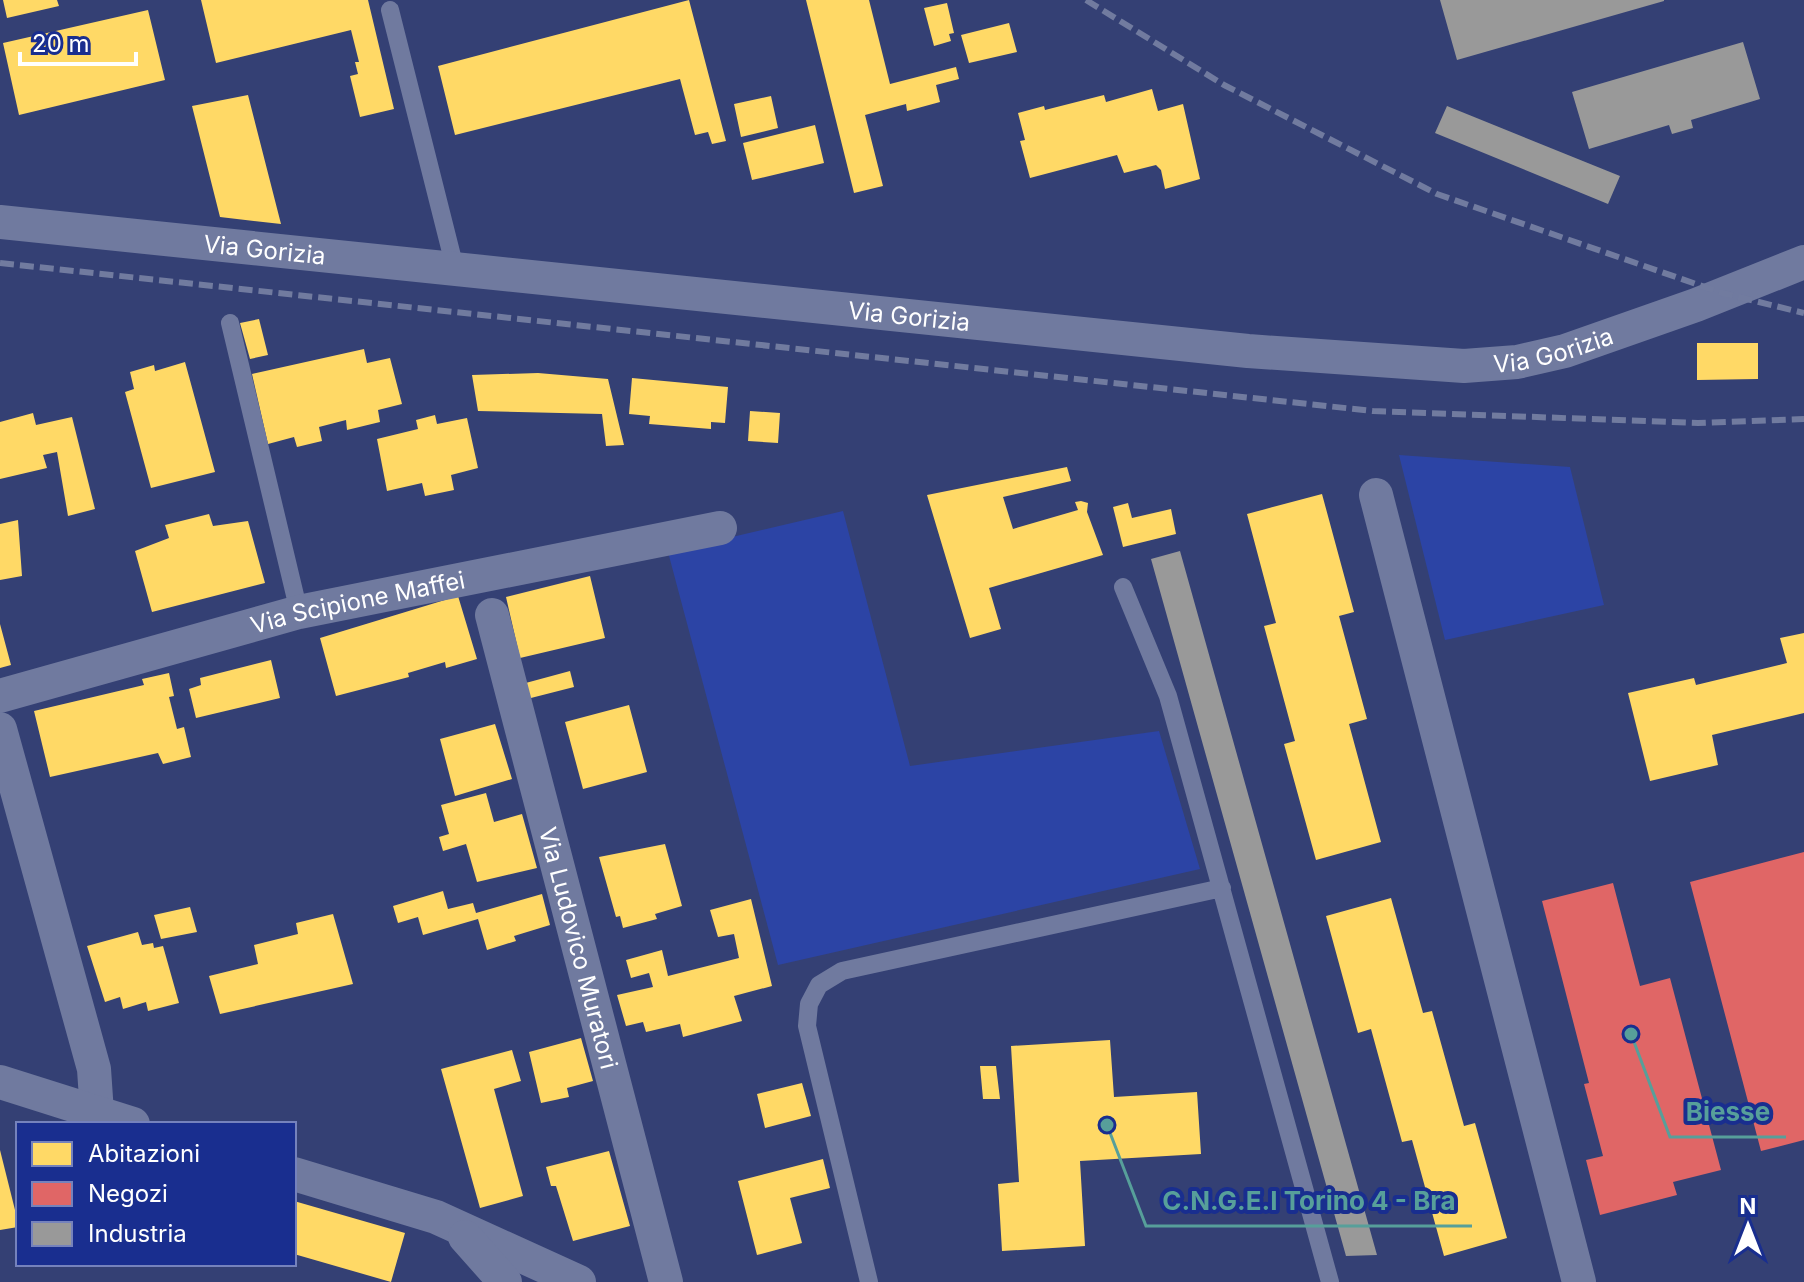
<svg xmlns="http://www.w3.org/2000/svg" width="1804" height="1282" viewBox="0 0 1804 1282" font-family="Inter,sans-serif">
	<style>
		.garden { fill: #2c44a5 }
		.homes { fill: #ffd966 }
		.shops { fill: #e06666 }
		.industry { fill: #999 }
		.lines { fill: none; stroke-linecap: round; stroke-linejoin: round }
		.service { stroke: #707a9f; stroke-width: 18 }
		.minor { stroke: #707a9f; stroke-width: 34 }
		.rail { stroke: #717b9f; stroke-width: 6; stroke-dasharray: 14 6; stroke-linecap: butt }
		.labels { text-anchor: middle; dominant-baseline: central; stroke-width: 8; stroke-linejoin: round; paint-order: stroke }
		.street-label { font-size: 24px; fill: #fff; stroke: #192e8f }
		.leader { fill: none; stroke: #579f9a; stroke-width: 3 }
		.callout-dot { fill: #579f9a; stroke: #192e8f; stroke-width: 3 }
		.callout-label { font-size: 26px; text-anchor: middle; font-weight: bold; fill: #579f9a; stroke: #192e8f; stroke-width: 8; stroke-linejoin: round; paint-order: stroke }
	</style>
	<rect width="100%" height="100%" fill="#344074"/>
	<!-- garden -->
	<path class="garden" d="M1399 455 1570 467 1604 605 1445 640Z
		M843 511 910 766 1159 731 1200 869 778 965 668 552Z"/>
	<!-- homes -->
	<path class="homes" d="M3 0H57L59 6 7 18Z
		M201 0H368L394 109 360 117 350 76 358 74 355 62H359L351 30 216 63Z
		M689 0 726 141 712 144 708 132 695 135 680 79 455 135 438 66Z
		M806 0H869L890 84 956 67 959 79 936 85 940 102 907 111 906 104 865 115 883 186 854 193Z
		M947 3 954 33 949 34 951 41 934 46 924 8Z
		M148 10 165 80 19 115 3 43Z
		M1009 23 1017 52 969 63 961 35Z
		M1152 89 1158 111 1183 104 1200 179 1165 189 1161 170 1156 165 1124 173 1117 155 1030 178 1020 141 1025 140 1018 113 1044 106 1045 110 1104 95 1106 102Z
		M248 95 281 224 220 217 192 106Z
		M771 96 778 128 741 137 734 104Z
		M815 125 824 163 752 180 743 143Z
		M259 319 268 355 250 359 240 323Z
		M1697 343H1758V379L1697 380Z
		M364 349 367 363 390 358 402 404 378 410 380 422 347 430 346 420 319 427 322 441 297 447 294 437 268 444 252 374Z
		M185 362 215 472 151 488 125 392 134 389 130 372 154 365 155 371Z
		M538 373 608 379 624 445 606 446 602 414 478 411 472 375Z
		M632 378 728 387 725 423 711 422V429L649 424 650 416 629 414Z
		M750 411 780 413 778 443 748 441Z
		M33 413 36 425 72 417 95 509 68 516 57 452 43 455 47 468 0 479V422Z
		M435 415 437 424 467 418 478 468 451 475 454 490 425 496 422 483 387 491 377 439 418 429 416 420Z
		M1067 467 1071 481 1003 497 1013 529 1078 510 1075 502 1081 501 1088 503 1087 512 1103 555 989 588 1001 629 970 638 927 495Z
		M1322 494 1354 612 1339 616 1367 719 1349 724 1381 842 1316 860 1284 744 1295 741 1264 626 1276 623 1247 514Z
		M1128 503 1132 518 1171 509 1176 534 1123 547 1113 507Z
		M209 514 213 526 248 521 265 583 152 612 135 551 169 538 165 525Z
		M18 520 22 576 0 580V524Z
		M590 576 605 638 520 658 506 597Z
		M458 596 477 659 446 668 445 662 408 673 409 677 336 696 320 638Z
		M0 624 11 665 0 668Z
		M1804 633V713L1712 735 1718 765 1650 781 1628 693 1694 678 1696 685 1787 663 1780 638Z
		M271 660 280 698 196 718 189 689 201 685 200 678Z
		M570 671 574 687 527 699 522 684Z
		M169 673 174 696 169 697 177 729 184 727 191 757 163 764 158 753 50 777 34 711 144 685 142 679Z
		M629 705 647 772 583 789 565 722Z
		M495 724 512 779 455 796 440 739Z
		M486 793 494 822 522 814 537 868 477 882 466 844 443 851 439 837 449 834 441 805Z
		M665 844 682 906 655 914 657 919 623 928 620 916 616 917 599 857Z
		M443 891 448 909 473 903 476 913 542 894 550 925 514 936 516 941 487 950 478 919 423 935 418 917 398 923 393 906Z
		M1391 898 1423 1013 1432 1011 1464 1126 1475 1123 1507 1238 1444 1256 1412 1140 1402 1142 1371 1029 1358 1033 1326 916Z
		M751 899 772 986 734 996 742 1021 683 1037 680 1024 646 1032 643 1022 626 1026 617 995 653 987 649 973 631 978 626 960 662 950 668 976 739 958 734 934 718 937 710 910Z
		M190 907 197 932 161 939 154 915Z
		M333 914 353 984 220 1014 209 976 258 964 254 945 298 934 296 923Z
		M138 932 142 945 153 943 154 948 163 946 179 1003 148 1011 146 1002 123 1009 120 997 105 1002 87 946Z
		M581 1038 593 1081 567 1088 569 1097 541 1103 529 1052Z
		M1110 1040 1114 1097 1197 1092 1201 1154 1080 1161 1085 1246 1002 1251 998 1184 1019 1182 1011 1046Z
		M512 1050 521 1081 494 1089 523 1196 480 1208 441 1069Z
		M980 1066H996L1000 1099H983Z
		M802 1083 811 1116 765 1128 757 1094Z
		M0 1150 18 1222V1227L0 1230Z
		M609 1151 630 1226 573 1241 556 1186H551L546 1167Z
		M823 1159 830 1188 790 1198 802 1243 757 1255 738 1181Z
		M294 1201 405 1233 391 1282 294 1254Z"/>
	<!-- shops -->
	<path class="shops" d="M1804 852V1140L1761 1151 1690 882Z
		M1613 883 1640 986 1670 978 1721 1170 1673 1182 1677 1195 1600 1215 1586 1160 1603 1156 1584 1084 1589 1083 1542 901Z"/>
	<!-- industry -->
	<path class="industry" d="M1440 0H1664V1L1457 60Z
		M1743 42 1760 99 1691 120 1693 128 1672 134 1669 125 1589 149 1572 92Z
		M1447 106 1620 176 1608 204 1435 133Z
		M1180 551 1377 1255 1346 1256 1151 559Z"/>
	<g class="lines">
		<!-- service -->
		<path class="service" d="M390 10 455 268
			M230 323 299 612
			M1123 587 1168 696 1330 1282
			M869 1282 807 1026 809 1004 819 985 842 971 1222 888"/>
		<!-- minor -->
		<g class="minor">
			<path id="s1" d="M0 222 1248 351 1464 366 1517 362 1565 351 1696 305 1804 262"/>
			<path d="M1376 495 1579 1282"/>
			<path id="s2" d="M492 615 666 1282"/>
			<path id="s3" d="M0 696 299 612 720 528"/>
			<path d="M0 729 94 1069 97 1113"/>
			<path d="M0 1082 133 1124"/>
			<path d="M294 1174 436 1217 579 1282"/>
			<path d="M465 1237 505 1282"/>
		</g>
		<!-- rail -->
		<path class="rail" d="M1086 0 1224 85 1437 194 1722 293 1804 313
			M0 263 1373 411 1698 423 1804 419"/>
	</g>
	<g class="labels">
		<!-- street labels -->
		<g class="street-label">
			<text stroke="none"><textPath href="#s1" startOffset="266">Via Gorizia</textPath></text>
			<text stroke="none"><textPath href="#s1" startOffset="914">Via Gorizia</textPath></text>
			<text stroke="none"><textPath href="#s1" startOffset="1562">Via Gorizia</textPath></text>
			<text stroke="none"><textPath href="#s3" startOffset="370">Via Scipione Maffei</textPath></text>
			<text stroke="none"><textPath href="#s2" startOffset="344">Via Ludovico Muratori</textPath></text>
		</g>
	</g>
	<!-- callouts -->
	<path class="leader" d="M1631 1034L1670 1137H1786M1107 1125L1146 1226H1472"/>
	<g class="callout-dot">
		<circle cx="1631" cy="1034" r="8"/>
		<circle cx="1107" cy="1125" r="8"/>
	</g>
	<g class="callout-label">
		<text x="1728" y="1121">Biesse</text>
		<text x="1309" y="1210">C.N.G.E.I Torino 4 - Bra</text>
	</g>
	<!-- legend -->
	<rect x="16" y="1122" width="280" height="144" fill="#192e8f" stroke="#7582bc" stroke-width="2"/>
	<rect x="32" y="1142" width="40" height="24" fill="#ffd966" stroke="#7582bc" stroke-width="2"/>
	<text x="88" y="1162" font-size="24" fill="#ffffff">Abitazioni</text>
	<rect x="32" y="1182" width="40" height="24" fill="#e06666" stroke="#7582bc" stroke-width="2"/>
	<text x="88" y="1202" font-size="24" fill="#ffffff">Negozi</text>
	<rect x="32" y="1222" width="40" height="24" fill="#999999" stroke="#7582bc" stroke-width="2"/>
	<text x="88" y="1242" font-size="24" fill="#ffffff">Industria</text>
	<!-- north arrow -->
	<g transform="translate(1748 1226)" stroke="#192e8f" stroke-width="6" paint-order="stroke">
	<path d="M0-6L14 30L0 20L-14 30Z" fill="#ffffff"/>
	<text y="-12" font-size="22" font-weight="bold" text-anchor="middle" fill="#ffffff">N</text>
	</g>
	<!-- scale -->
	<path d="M20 52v12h116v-12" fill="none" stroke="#ffffff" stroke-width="4"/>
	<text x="32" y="52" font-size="24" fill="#ffffff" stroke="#192e8f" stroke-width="6" paint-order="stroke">20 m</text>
</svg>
